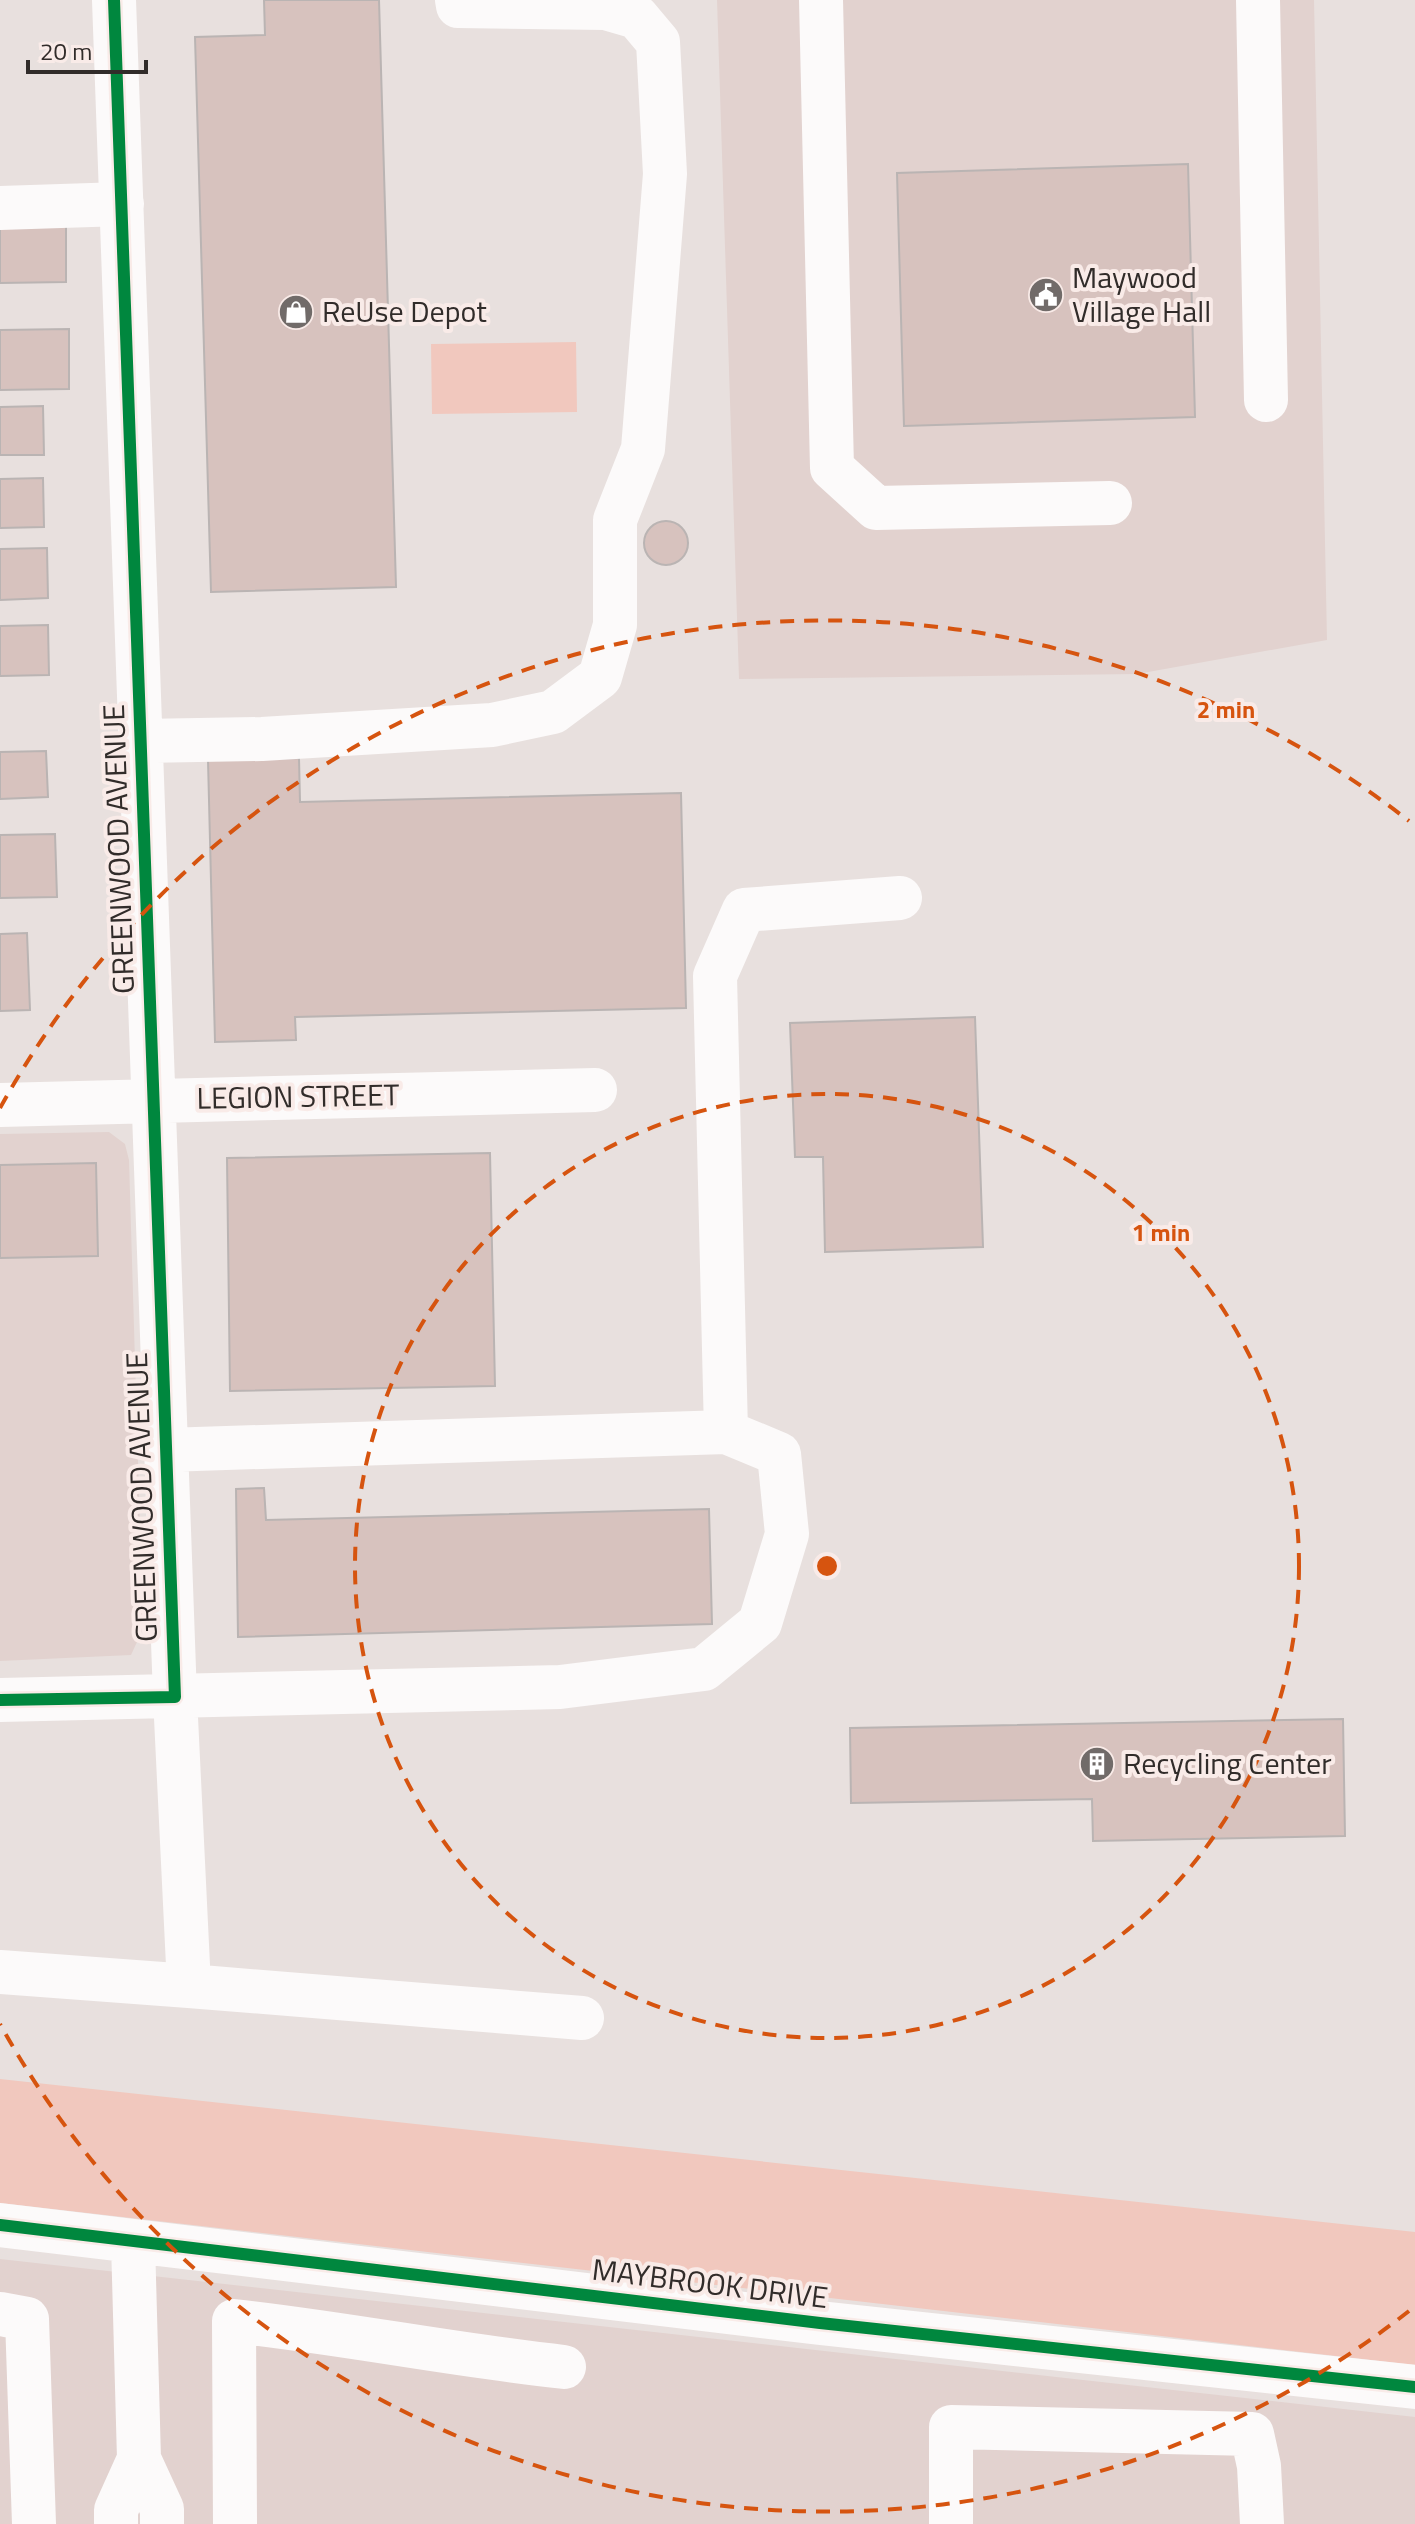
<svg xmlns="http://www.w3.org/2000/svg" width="1415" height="2524" font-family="'Titillium Web',sans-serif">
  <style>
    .built { fill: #e2d2cf }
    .green { fill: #f1c8be }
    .building { fill: #d7c2be; stroke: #bab4b3; stroke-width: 2 }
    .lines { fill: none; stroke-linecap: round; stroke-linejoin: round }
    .minor { stroke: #fcfafa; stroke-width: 44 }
    .cycleway-casing { stroke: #f9ebe8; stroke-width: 17 }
    .cycleway { stroke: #00873e; stroke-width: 12 }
    .ring { fill: none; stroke: #d6540f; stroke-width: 4; stroke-dasharray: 14 10 }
    .labels { text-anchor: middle; stroke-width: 8; stroke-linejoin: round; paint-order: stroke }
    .poi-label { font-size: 30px; fill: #312c2a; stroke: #f9ebe8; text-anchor: start }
    .street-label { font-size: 30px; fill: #312c2a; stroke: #f9ebe8 }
    .centre { fill: #d6540f; stroke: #f9ebe8; stroke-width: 4 }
    .ring-label { font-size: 24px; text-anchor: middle; font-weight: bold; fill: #d6540f; stroke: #f9ebe8; stroke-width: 8; stroke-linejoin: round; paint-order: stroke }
  </style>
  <rect width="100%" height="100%" fill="#e8e0de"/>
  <!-- built -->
  <path class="built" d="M717 0H1314L1327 640 1137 674 739 679Z
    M109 1132 125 1144 129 1160 143 1629 131 1655 0 1661V1134Z
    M0 2259 1415 2417V2524H0Z"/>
  <!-- green -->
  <path class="green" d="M576 342 577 412 432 414 431 344Z
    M0 2079 1415 2232V2365L0 2203Z"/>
  <!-- building -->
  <path class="building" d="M264 0H379L396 587 211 592 195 37 265 35Z
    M1188 164 1195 417 904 426 897 173Z
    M66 224V282L0 283V225Z
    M69 329V389L0 390V330Z
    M43 406 44 455H0V407Z
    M43 478 44 527 0 528V479Z
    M644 543a22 22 0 1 1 44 0a22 22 0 1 1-44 0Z
    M47 548 48 598 0 600V549Z
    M48 625 49 675 0 676V626Z
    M46 751 48 797 0 799V752Z
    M299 758 300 802 681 793 686 1008 295 1017 296 1040 215 1042 208 760Z
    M55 834 57 897 0 898V835Z
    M27 933 30 1010 0 1011V934Z
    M975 1017 983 1247 825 1252 823 1157H795L790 1023Z
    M490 1153 495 1386 230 1391 227 1158Z
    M96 1163 98 1256 0 1258V1165Z
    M264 1488 266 1520 709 1509 712 1624 238 1637 236 1489Z
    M1343 1719 1345 1836 1093 1841 1092 1799 851 1803 850 1728Z"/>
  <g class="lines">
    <!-- minor -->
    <path class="minor" d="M821 0 832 468 876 508 1110 503
      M1258 0 1266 400
      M0 208 122 204
      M141 741 262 739 492 725 553 712 600 677 615 625V520L643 449 665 174 658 42 637 17 606 8 458 6 457 0
      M0 1105 595 1090
      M726 1432 715 976 744 910 900 898
      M0 1700 560 1687 704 1669 760 1623 787 1534 779 1454 726 1432 166 1450
      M0 1972 189 1986 175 1697 114 0
      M189 1986 582 2018
      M0 2225 820 2323 1415 2387
      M133 2242 139 2459 162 2509V2524
      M0 2314 27 2319 34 2524
      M116 2524V2510L139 2459
      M235 2524 234 2321C345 2333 453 2355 564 2367
      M951 2524V2427L1252 2434 1259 2466 1262 2524"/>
    <!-- cycleway casing -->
    <g class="cycleway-casing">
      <path id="cycleway" d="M0 1700 175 1697 114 0
        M0 2225 820 2323 1415 2387"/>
    </g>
    <!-- cycleway -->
    <use href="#cycleway" class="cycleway"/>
  </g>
  <!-- distance rings -->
  <g class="ring">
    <circle cx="827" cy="1566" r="472"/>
    <path d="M1409 2311A945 945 0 0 1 0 2024M0 1108A945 945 0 0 1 1409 821"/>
  </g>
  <!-- icons -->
  <defs>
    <g id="civic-disc" transform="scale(1.8)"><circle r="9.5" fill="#716b69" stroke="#f9ebe8"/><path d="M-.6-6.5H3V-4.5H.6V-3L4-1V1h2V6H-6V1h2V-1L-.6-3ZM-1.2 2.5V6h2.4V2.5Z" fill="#fff"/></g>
    <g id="shop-disc" transform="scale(1.8)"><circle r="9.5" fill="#716b69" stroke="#f9ebe8"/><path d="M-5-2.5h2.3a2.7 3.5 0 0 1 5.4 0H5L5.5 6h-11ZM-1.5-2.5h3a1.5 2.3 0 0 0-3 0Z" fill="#fff"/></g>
    <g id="building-disc" transform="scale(1.8)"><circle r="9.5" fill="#716b69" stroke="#f9ebe8"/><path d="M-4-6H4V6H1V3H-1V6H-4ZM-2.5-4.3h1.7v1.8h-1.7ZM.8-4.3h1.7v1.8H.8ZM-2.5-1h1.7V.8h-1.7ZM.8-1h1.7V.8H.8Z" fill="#fff"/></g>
  </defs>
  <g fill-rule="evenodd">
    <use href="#civic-disc" x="1046" y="295"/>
    <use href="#shop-disc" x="296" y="312"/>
    <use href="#building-disc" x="1097" y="1764"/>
  </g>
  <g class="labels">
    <!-- poi labels -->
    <g class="poi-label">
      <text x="1072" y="288">Maywood<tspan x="1072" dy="34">Village Hall</tspan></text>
      <text x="322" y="322">ReUse Depot</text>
      <text x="1123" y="1774">Recycling Center</text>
    </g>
    <!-- street labels -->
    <g class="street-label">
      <text transform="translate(119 849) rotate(-92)" y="10">GREENWOOD AVENUE</text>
      <text transform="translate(298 1097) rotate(-1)" y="10">LEGION STREET</text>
      <text transform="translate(142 1497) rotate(-92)" y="10">GREENWOOD AVENUE</text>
      <text transform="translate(710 2284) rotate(7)" y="10">MAYBROOK DRIVE</text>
    </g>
  </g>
  <circle cx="827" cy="1566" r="12" class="centre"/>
  <g class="ring-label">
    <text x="1226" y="718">2 min</text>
    <text x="1161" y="1241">1 min</text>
  </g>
  <!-- scale -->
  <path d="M28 60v12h118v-12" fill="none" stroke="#312c2a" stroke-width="4"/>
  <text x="40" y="60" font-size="24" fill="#312c2a" stroke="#f9ebe8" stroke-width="6" paint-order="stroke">20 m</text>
</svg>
